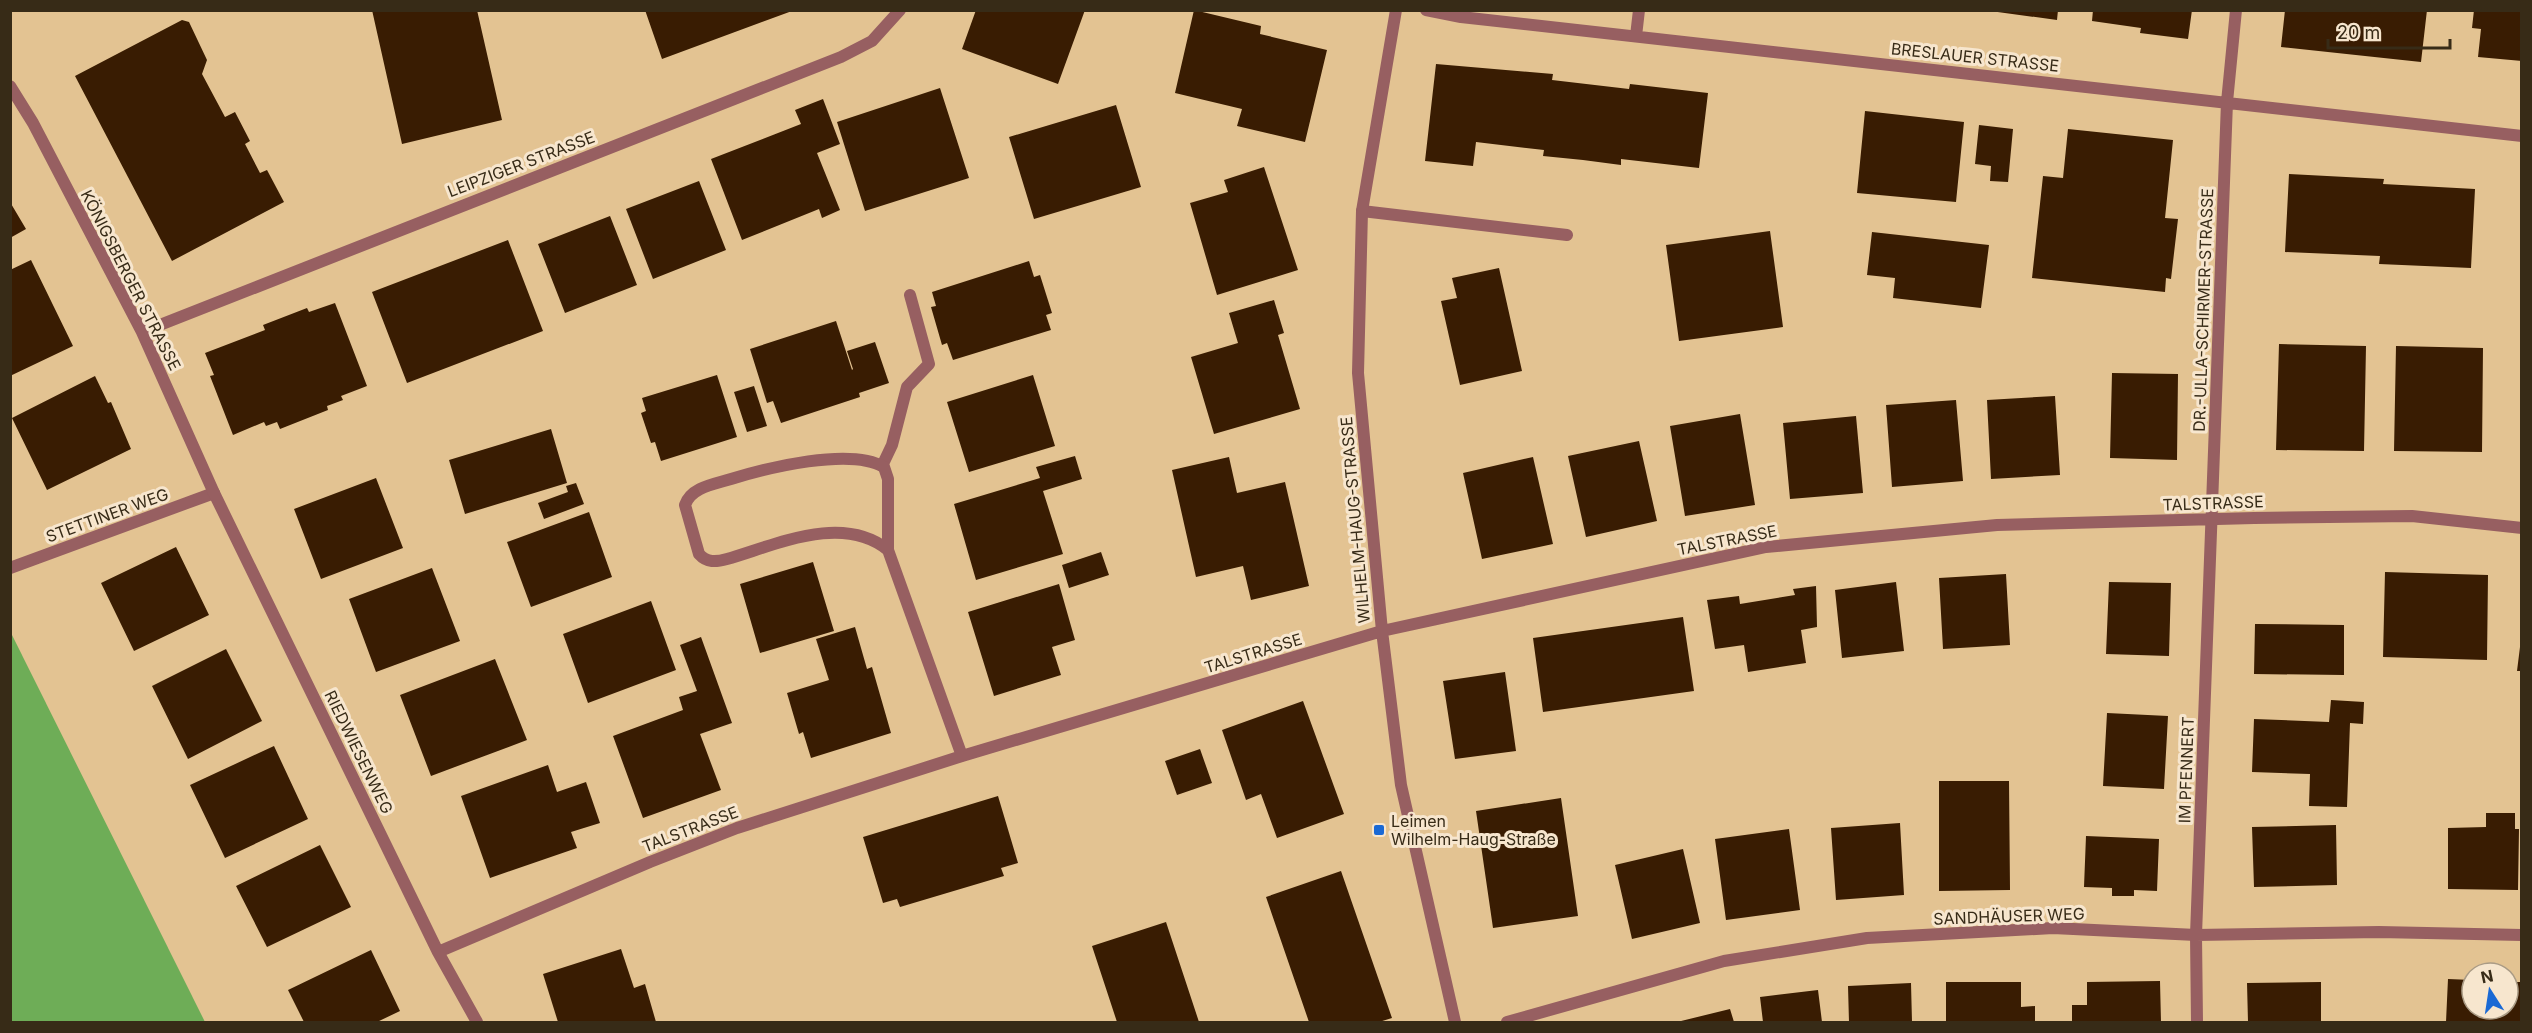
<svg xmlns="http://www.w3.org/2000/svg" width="2532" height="1033" font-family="Inter,sans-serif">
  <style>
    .green { fill: #6ead57 }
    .building { fill: #391c02 }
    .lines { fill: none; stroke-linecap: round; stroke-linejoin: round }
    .service { stroke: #975f61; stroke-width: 12 }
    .minor { stroke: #975f61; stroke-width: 12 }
    .poi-dot { fill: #1a69d4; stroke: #f7e6ce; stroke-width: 2 }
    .labels { text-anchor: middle; stroke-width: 6; stroke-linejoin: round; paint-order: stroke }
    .street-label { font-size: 16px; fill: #372b17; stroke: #f7e6ce }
    .poi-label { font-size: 16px; fill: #372b17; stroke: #f7e6ce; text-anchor: start }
  </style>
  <rect width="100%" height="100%" fill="#e3c392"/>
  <!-- green -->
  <path class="green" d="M10 631 205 1022H11Z"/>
  <!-- building -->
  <path class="building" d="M372 10H477L502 120 402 144Z
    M645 10H792V11L662 59Z
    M976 10H1085L1058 84 962 49Z
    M1194 10 1261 26 1260 34 1327 50 1305 142 1237 126 1242 109 1175 93Z
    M1983 10H2058L2057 20Z
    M2093 10H2192L2188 39 2140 33 2141 28 2092 21Z
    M2285 10H2427L2421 62 2281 47Z
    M2474 10H2522V61L2478 57 2481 29 2472 28Z
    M182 20 189 22 207 60 202 74 225 117 235 112 250 141 245 144 260 173 267 170 284 202 172 261 75 76Z
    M1436 64 1553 74 1552 80 1629 89 1630 84 1708 93 1699 168 1621 159V165L1583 160 1543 156 1544 150 1476 142 1473 166 1425 161Z
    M940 88 969 178 865 211 837 122Z
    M823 99 840 144 817 153 840 210 822 218 819 209 742 240 711 159 801 124 795 110Z
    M1116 105 1141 187 1034 219 1009 137Z
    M1865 111 1964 122 1956 202 1857 193Z
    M1979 125 2013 129 2008 182 1990 181 1991 166 1975 164Z
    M2068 129 2173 140 2165 218 2178 219 2171 279 2166 278 2165 292 2032 278 2043 176 2063 178Z
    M1264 167 1298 270 1217 295 1190 203 1228 192 1224 180Z
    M2289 174 2384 179 2383 184 2475 189 2471 268 2379 264 2380 256 2285 252Z
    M699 181 726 250 653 279 626 209Z
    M10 202 26 229 10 238Z
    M610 216 637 285 565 313 538 244Z
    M1770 231 1783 327 1679 341 1666 245Z
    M1872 232 1989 245 1981 308 1893 298 1895 278 1867 275Z
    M508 240 543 331 407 383 372 292Z
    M31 260 73 346 10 376V270Z
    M1029 261 1034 277 1040 275 1052 313 1046 315 1051 330 953 360 947 343 942 345 931 307 936 306 932 292Z
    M1499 268 1522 371 1460 385 1441 301 1457 298 1452 278Z
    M1274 300 1284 333 1278 335 1300 409 1214 434 1191 357 1238 343 1229 313Z
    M335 303 367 386 341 396 343 400 327 406 328 410 280 429 277 422 266 426 264 422 233 435 210 376 214 375 205 353 265 330 263 325 307 308 309 312Z
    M836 321 852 370 853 369 847 351 875 342 889 383 859 393 860 397 781 423 773 401 767 403 750 349Z
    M2279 344 2366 346 2364 451 2276 450Z
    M2396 346 2483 348 2482 452 2394 451Z
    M2112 373 2178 374 2177 460 2110 458Z
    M717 375 737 437 661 461 655 442 651 443 641 413 646 411 642 398Z
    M1033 375 1055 446 969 472 947 402Z
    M95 376 108 403 111 402 131 449 47 490 12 418Z
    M754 386 767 426 747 432 734 392Z
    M2055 396 2060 475 1991 479 1987 400Z
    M1956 400 1963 481 1892 487 1886 405Z
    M1740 414 1755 505 1685 516 1670 426Z
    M1856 416 1863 493 1790 499 1783 423Z
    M551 429 567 483 465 514 449 460Z
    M1639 441 1657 521 1586 537 1568 456Z
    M1075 456 1082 479 1043 491 1063 554 976 580 954 504 1040 478 1036 467Z
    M1229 457 1237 493 1285 482 1309 586 1251 600 1243 566 1196 577 1172 470Z
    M1533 457 1553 544 1482 559 1463 473Z
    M376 478 403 548 321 579 294 509Z
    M576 483 584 504 544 519 538 503 568 492 566 486Z
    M589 512 612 577 531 607 507 542Z
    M176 547 209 615 134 651 101 583Z
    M1101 552 1109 575 1069 588 1062 565Z
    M813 562 834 631 760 653 740 584Z
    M432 568 460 641 376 672 349 599Z
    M2385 572 2488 575 2487 660 2383 657Z
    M2006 574 2010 645 1943 649 1939 578Z
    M1896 582 1904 651 1842 658 1835 590Z
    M2109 582 2171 583 2169 656 2106 654Z
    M1059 584 1075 640 1052 647 1061 675 994 696 968 612Z
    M1816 586 1817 627 1801 630 1806 663 1748 672 1744 645 1715 649 1707 600 1739 596 1740 604 1795 595 1793 589Z
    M651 601 676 670 588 703 563 634Z
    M1683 617 1694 691 1543 712 1533 638Z
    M2255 624 2344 625V675L2254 674Z
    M855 627 867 669 872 667 891 733 811 758 803 732 799 734 787 693 829 680 816 639Z
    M701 637 732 723 700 734 721 790 643 818 613 736 683 710 679 697 697 691 680 645Z
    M2520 647 2522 648V671H2517Z
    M226 649 262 721 188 759 152 686Z
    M495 659 527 740 431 776 400 695Z
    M1505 672 1516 751 1455 759 1443 681Z
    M2331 700 2364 702 2363 724 2350 723 2347 807 2309 806 2310 774 2252 772 2254 719 2329 722Z
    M1303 701 1344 814 1277 838 1261 794 1246 800 1222 730Z
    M2107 713 2168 716 2164 789 2103 786Z
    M274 746 308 819 225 858 190 785Z
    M1200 749 1212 783 1177 795 1165 761Z
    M548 765 557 792 586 782 600 823 571 832 577 848 490 878 461 796Z
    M1939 781H2009L2010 890 1939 891Z
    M998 796 1018 863 1001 868 1004 876 900 907 897 899 883 903 863 837Z
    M1561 798 1578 916 1493 928 1476 811Z
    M2486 813H2515V829H2519L2518 890 2448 889V828L2486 827Z
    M1900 823 1904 895 1836 900 1831 828Z
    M2336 825 2337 885 2254 887 2252 827Z
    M1789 829 1800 910 1726 920 1715 839Z
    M2086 836 2159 839 2157 891 2134 890V896H2112V888L2084 887Z
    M320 845 351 907 267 947 236 886Z
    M1683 849 1700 923 1632 939 1615 865Z
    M1341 871 1392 1018 1379 1022H1309L1266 897Z
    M1166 922 1199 1022H1117L1092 946Z
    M621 949 634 988 645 984 656 1022H558L543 974Z
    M371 950 400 1011 377 1022H304L288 990Z
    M2448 979 2472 980V1009H2508V982H2522V1022H2446Z
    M2160 981 2161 1022H2072V1005H2087V982Z
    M1946 982H2021V1007L2035 1006V1022H1946Z
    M2321 982V1022H2248L2247 983Z
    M1911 983 1912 1022H1849L1848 986Z
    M1818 990 1822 1022H1763L1760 997Z
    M1730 1009 1734 1022H1677Z"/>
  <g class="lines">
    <!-- service -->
    <path class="service" d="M1362 211 1567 235
      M882 466 892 445 907 387 929 364 910 295
      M10 568 214 493"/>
    <!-- minor -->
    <path class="minor" d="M1396 10 1362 211 1358 373 1382 631 1401 785 1455 1022
      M1426 10 1461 17 2522 136
      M1636 36 1639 10
      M10 86 33 123 142 332 214 493 438 952 477 1022
      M142 332 841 57 872 41 900 10
      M888 550C842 513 776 545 727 559 716 562 707 563 699 554L685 505C691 487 715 484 731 479 767 468 850 447 884 467L888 479V550L962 756
      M438 952 650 862 737 828 962 756 1382 631 1766 547 1997 525 2254 518 2412 516 2522 528
      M1507 1022 1724 961 1867 938 2053 928 2196 935 2379 932 2522 935
      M2197 1022 2196 935 2227 102 2236 10"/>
  </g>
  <!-- markers -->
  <rect class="poi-dot" x="1373" y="824" width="12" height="12" rx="3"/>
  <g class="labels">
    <!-- street labels -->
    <g class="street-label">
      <text transform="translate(1975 57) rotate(6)" y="6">BRESLAUER STRASSE</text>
      <text transform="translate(521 164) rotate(-21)" y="6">LEIPZIGER STRASSE</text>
      <text transform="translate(131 280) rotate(63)" y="6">KÖNIGSBERGER STRASSE</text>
      <text transform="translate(2203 310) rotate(-88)" y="6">DR.-ULLA-SCHIRMER-STRASSE</text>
      <text transform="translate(2213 503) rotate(-2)" y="6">TALSTRASSE</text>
      <text transform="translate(107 515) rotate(-20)" y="6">STETTINER WEG</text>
      <text transform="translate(1355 520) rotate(-95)" y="6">WILHELM-HAUG-STRASSE</text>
      <text transform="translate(1727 540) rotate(-11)" y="6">TALSTRASSE</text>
      <text transform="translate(1253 653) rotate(-17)" y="6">TALSTRASSE</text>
      <text transform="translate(359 752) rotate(64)" y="6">RIEDWIESENWEG</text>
      <text transform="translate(2186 770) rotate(-88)" y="6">IM PFENNERT</text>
      <text transform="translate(690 829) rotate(-21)" y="6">TALSTRASSE</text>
      <text transform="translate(2009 916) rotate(-2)" y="6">SANDHÄUSER WEG</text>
    </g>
    <!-- poi labels -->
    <g class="poi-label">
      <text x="1391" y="827">Leimen<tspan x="1391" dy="18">Wilhelm-Haug-Straße</tspan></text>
    </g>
  </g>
  <!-- border -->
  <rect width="2532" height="1033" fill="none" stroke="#372b17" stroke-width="24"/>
  <!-- north arrow -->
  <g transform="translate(2490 991) rotate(348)"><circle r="28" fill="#f7e6ce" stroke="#aa9b85" stroke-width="1.5"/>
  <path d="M0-4.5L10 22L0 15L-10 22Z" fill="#1a69d4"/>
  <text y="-9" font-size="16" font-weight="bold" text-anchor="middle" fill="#372b17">N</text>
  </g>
  <!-- scale -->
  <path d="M2328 39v9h122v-9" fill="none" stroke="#372b17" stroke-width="3"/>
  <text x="2337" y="39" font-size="18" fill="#372b17" stroke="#f7e6ce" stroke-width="4.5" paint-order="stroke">20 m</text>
</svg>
